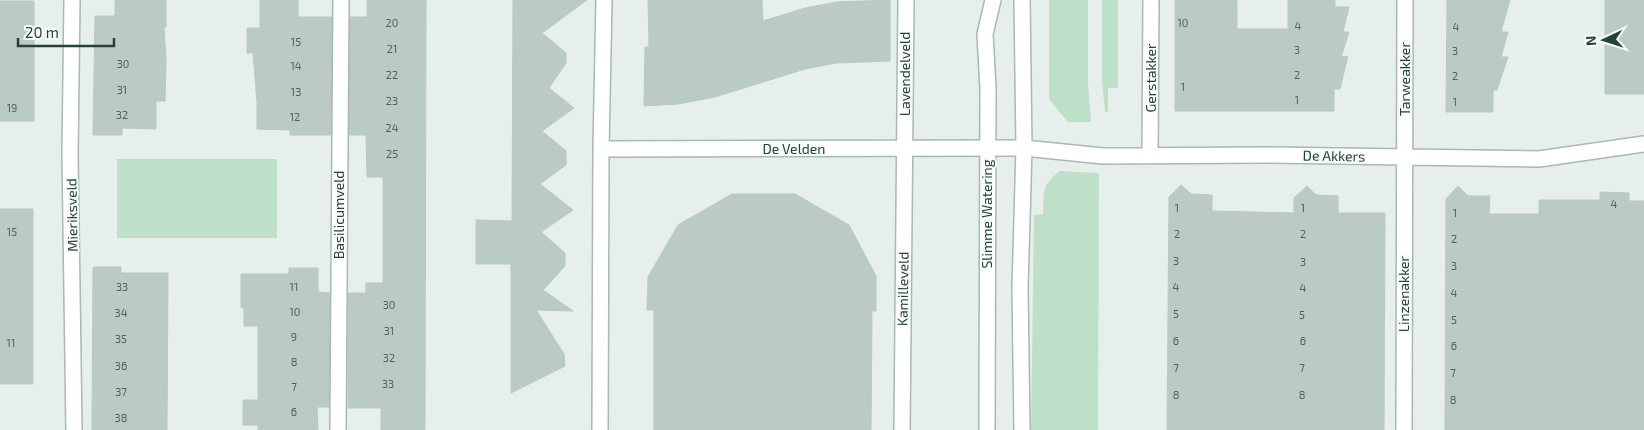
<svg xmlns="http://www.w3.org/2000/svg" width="1644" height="430" font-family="'Exo 2',sans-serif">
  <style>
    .green { fill: #bfe0c8 }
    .building { fill: #bbcac4; stroke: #b8c9c2 }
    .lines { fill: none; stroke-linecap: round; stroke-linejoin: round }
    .minor-casing { stroke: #a8b8b2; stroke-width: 18 }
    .tertiary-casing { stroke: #a8b8b2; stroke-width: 18 }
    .minor { stroke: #fff; stroke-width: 15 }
    .tertiary { stroke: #fff; stroke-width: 15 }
    .labels { text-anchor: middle; stroke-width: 4; stroke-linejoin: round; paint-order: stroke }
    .number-label { font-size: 11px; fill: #4a645c }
    .street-label { font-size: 14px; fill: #24423a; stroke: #f7fbf9 }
  </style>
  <rect width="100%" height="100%" fill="#e6efeb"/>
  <!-- green -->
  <path class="green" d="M1049 0H1088V83L1091 122H1068L1049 99Z
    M1102 0H1118V88H1108V112H1105L1102 81Z
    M117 159H277V238H117Z
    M1060 171 1099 173 1098 430H1031L1034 215 1043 214C1044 193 1041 185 1060 171Z"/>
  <!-- building -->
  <path class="building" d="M115 0H166V27H164L166 59 165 101H156V129L122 128V135H93L95 16H115Z
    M260 0H298V17H332L331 135H290V130L257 129V102L253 53H247V28H260Z
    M367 0H426L425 430H381V408H348V293H366V283H383V177H367L366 135H349L350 17H367Z
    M513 0H587L542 33 566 53V63L549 88 574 108 542 131 566 151V165L540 184 573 210 541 232 565 253V266L543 290 573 311 536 310 564 354 565 366 511 393V264H476V220L512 221Z
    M648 0H762L763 21 805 8 837 2 890 0V61L836 63 805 69 715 97 678 104 644 106 645 47H649Z
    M1175 0H1237V29H1288V0H1335V7H1349L1343 32H1349L1341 57 1348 56 1340 89H1334V111H1175Z
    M1447 0H1510L1501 32H1508L1501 57H1508L1497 90H1493V112H1446Z
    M1605 0H1644V94H1605Z
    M0 1H34V121H0Z
    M1181 185 1191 194 1212 195V211L1294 213V198L1307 186 1316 195 1338 196V213H1385L1384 430H1167L1169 197Z
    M1458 186 1468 196H1490L1489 214H1539V200H1600V192L1629 193V201H1644V430H1445L1446 199Z
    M732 194H795L849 225 876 276V311H872L871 430H654V310H647L648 277 678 225Z
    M0 209H33V384H0Z
    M93 267H121V273H168L167 430H92Z
    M289 268H318V292L330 293 329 407H317L318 430H258V425H243V400H258V326H244V308L241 307V274H289Z"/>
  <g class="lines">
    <!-- minor casing -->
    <g class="minor-casing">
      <path id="minor" d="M72 0 70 154 74 430
        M601 149 1024 148 1103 156 1269 155 1539 159 1644 144
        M1150 155 1151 0
        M338 430 341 0
        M600 430 601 149 604 0
        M902 430 906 0
        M1404 430 1405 0"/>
    </g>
    <!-- tertiary casing -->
    <g class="tertiary-casing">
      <path id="tertiary" d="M987 430 988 88 985 34 993 0
        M1022 430 1020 288 1024 148 1022 0"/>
    </g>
    <!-- minor -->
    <use href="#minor" class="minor"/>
    <!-- tertiary -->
    <use href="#tertiary" class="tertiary"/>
  </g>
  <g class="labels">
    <!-- number labels -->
    <g class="number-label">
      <text x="392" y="27">20</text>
      <text x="1183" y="27">10</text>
      <text x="1298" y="30">4</text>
      <text x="1456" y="31">4</text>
      <text x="296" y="46">15</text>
      <text x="392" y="53">21</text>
      <text x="1297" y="54">3</text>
      <text x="1455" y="55">3</text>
      <text x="123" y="68">30</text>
      <text x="296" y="70">14</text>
      <text x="392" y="79">22</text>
      <text x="1297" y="79">2</text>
      <text x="1455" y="80">2</text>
      <text x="1183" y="91">1</text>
      <text x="122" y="94">31</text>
      <text x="296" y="96">13</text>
      <text x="1297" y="104">1</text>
      <text x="392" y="105">23</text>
      <text x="1455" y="106">1</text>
      <text x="12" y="112">19</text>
      <text x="122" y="119">32</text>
      <text x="295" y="121">12</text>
      <text x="392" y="132">24</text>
      <text x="392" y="158">25</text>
      <text x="1614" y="208">4</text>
      <text x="1177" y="212">1</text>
      <text x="1303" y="212">1</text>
      <text x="1455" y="217">1</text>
      <text x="12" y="236">15</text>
      <text x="1177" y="238">2</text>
      <text x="1303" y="238">2</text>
      <text x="1454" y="243">2</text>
      <text x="1176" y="265">3</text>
      <text x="1303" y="266">3</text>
      <text x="1454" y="270">3</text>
      <text x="122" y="291">33</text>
      <text x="294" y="291">11</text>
      <text x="1176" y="291">4</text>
      <text x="1303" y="292">4</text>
      <text x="1454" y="297">4</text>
      <text x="389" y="309">30</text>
      <text x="295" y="316">10</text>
      <text x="121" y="317">34</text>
      <text x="1176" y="318">5</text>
      <text x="1302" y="319">5</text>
      <text x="1454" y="324">5</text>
      <text x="389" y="335">31</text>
      <text x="294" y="341">9</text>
      <text x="121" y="343">35</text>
      <text x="1176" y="345">6</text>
      <text x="1303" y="345">6</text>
      <text x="11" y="347">11</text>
      <text x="1454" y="350">6</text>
      <text x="389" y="362">32</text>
      <text x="294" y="366">8</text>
      <text x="121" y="370">36</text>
      <text x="1176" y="372">7</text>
      <text x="1302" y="372">7</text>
      <text x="1453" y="377">7</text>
      <text x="388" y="388">33</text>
      <text x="294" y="391">7</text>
      <text x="121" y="396">37</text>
      <text x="1176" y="399">8</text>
      <text x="1302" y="399">8</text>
      <text x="1453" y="404">8</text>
      <text x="294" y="416">6</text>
      <text x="121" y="422">38</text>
    </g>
    <!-- street labels -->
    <g class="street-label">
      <text transform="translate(905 74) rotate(-90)" y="5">Lavendelveld</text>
      <text transform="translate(1151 78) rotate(-90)" y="5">Gerstakker</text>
      <text transform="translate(1405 79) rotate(-90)" y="5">Tarweakker</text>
      <text x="794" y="154">De Velden</text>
      <text transform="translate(1334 156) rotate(1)" y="5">De Akkers</text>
      <text transform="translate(987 214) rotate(-90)" y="5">Slimme Watering</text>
      <text transform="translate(72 215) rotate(-91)" y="5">Mieriksveld</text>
      <text transform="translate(339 215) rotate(-90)" y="5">Basilicumveld</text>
      <text transform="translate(903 289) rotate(-89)" y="5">Kamilleveld</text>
      <text transform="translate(1404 294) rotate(-90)" y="5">Linzenakker</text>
    </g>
  </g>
  <!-- north arrow -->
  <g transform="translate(1604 40) rotate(266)" stroke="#f7fbf9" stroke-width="4" paint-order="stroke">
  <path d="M0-4L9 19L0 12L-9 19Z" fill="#24423a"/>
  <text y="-8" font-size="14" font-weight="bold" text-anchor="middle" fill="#24423a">N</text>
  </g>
  <!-- scale -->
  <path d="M18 38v8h96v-8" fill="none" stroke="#24423a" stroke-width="2.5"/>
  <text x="25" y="38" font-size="15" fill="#24423a" stroke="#f7fbf9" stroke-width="4" paint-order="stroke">20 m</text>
</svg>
